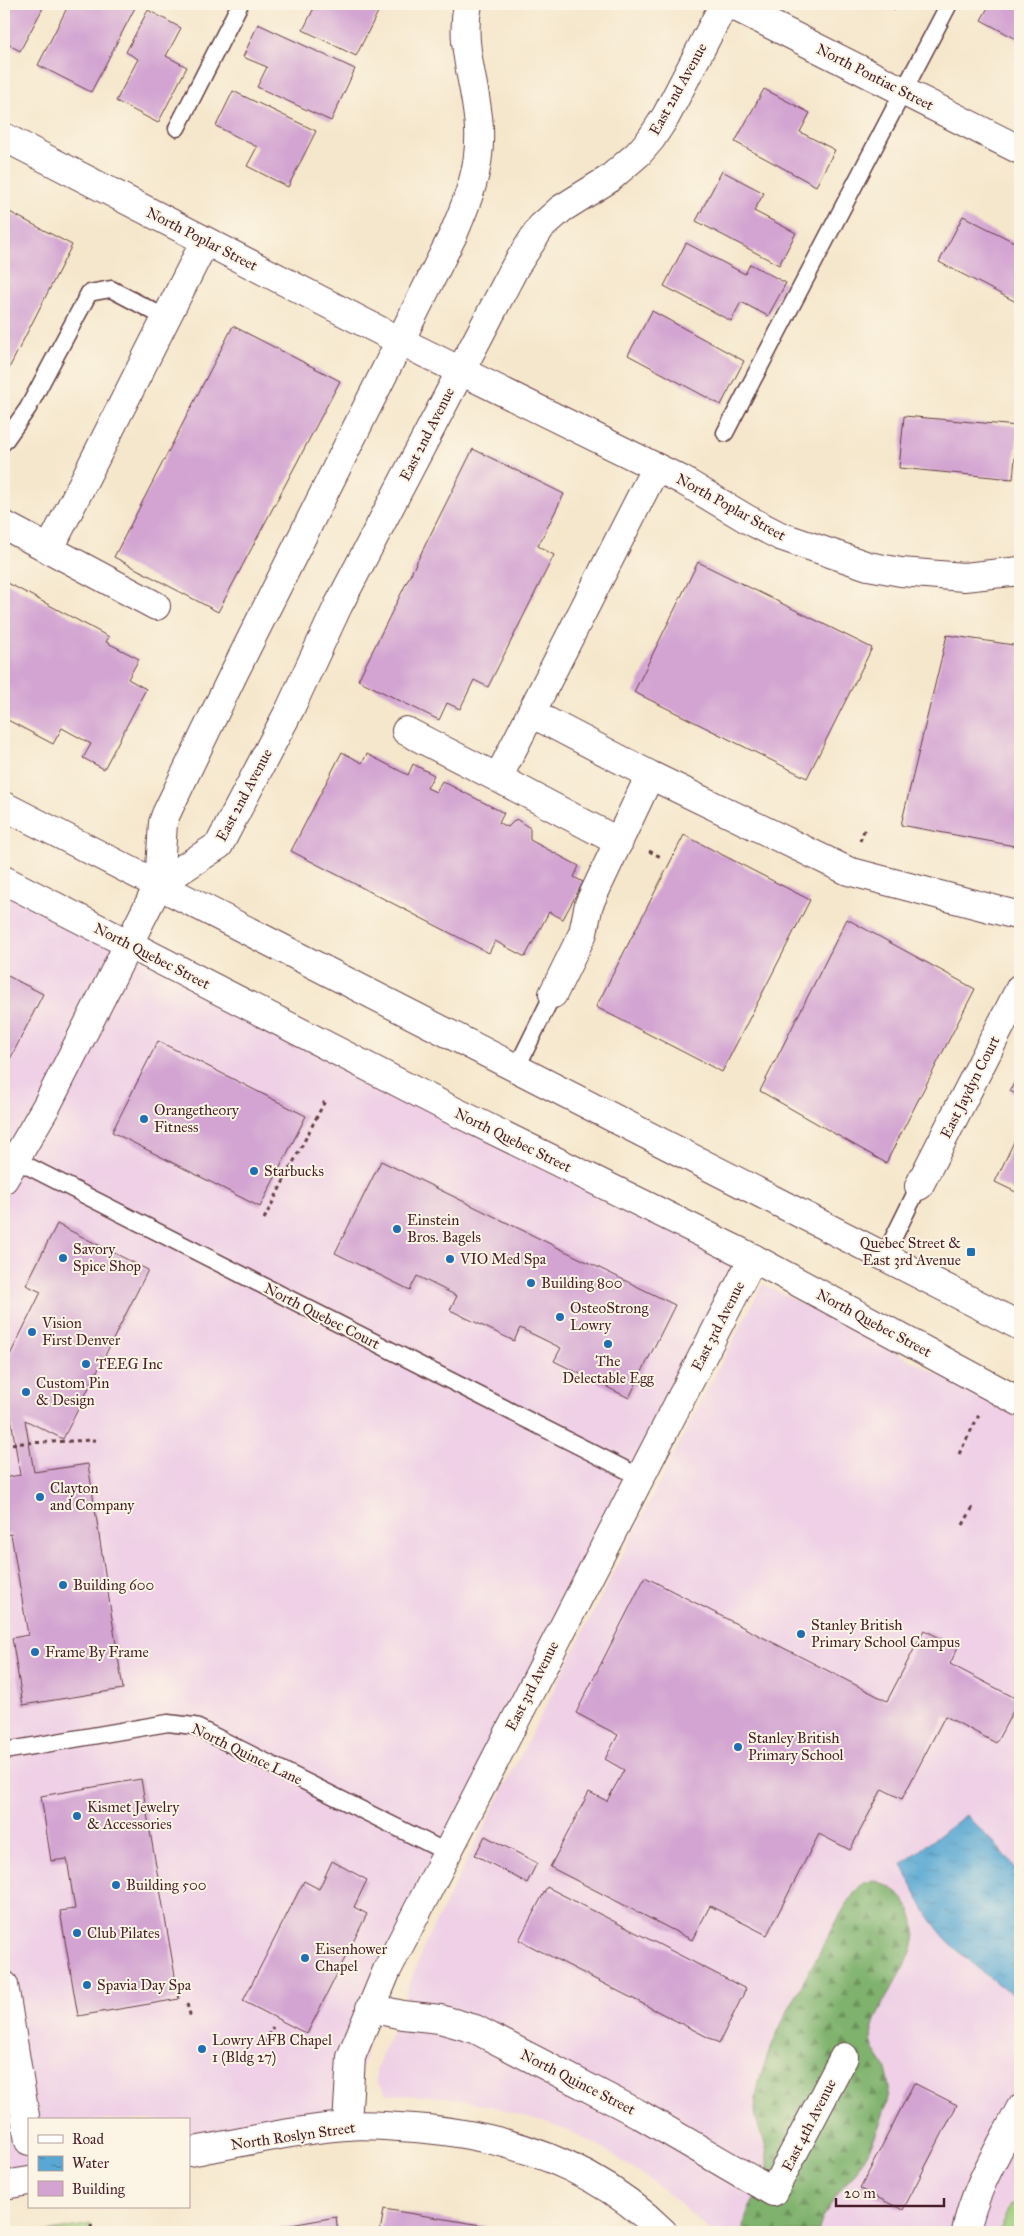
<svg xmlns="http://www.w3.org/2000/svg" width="1024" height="2236" font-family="'IM FELL Great Primer',serif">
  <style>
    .built { fill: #efd0e6 }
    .forest { fill: url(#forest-firs); stroke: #64684c }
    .park { fill: url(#park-crowns); stroke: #747754 }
    .water { fill: url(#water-ripples); stroke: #52647f }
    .building { fill: #d3a4d2 }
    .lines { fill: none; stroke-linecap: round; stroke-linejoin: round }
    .lane-casing { stroke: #643d43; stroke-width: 19 }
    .street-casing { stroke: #643d43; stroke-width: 30 }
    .secondary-casing { stroke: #643d43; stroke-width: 30 }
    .path { stroke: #643d43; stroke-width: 3; stroke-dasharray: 4 4; stroke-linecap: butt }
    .lane { stroke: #fff; stroke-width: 16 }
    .street { stroke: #fff; stroke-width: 28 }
    .secondary { stroke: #fff; stroke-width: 28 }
    .poi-dot { fill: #1f6fb2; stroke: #fcf5e5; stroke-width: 2 }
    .labels { text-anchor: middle; stroke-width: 4; stroke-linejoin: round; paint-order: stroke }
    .street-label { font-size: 15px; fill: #4a1f2b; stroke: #fcf5e5 }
    .poi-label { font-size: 15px; fill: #4a1f2b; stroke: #fcf5e5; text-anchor: start }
  </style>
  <defs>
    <pattern id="forest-firs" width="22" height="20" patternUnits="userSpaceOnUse" patternTransform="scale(1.25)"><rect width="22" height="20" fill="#7fb26d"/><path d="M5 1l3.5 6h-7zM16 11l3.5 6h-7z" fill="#6a905a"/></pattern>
    <pattern id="park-crowns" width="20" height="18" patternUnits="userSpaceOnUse" patternTransform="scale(1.25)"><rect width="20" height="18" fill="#9fcf7e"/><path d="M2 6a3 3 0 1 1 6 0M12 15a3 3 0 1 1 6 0" fill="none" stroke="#8ab16d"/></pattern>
    <pattern id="water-ripples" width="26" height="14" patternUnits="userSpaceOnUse" patternTransform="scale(1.25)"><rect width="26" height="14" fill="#59a8d3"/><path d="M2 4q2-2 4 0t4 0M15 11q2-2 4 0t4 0" fill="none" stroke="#4c88ab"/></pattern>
  </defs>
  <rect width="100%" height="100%" fill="#fcf5e5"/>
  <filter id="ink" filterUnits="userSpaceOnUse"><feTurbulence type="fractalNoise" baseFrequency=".02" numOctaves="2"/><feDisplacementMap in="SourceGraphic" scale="10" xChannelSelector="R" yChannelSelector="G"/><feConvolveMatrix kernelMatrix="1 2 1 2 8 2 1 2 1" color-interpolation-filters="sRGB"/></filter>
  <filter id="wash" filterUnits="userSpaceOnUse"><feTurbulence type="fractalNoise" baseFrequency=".0096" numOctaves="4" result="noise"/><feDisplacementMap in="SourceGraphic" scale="20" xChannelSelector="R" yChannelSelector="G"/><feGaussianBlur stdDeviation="1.12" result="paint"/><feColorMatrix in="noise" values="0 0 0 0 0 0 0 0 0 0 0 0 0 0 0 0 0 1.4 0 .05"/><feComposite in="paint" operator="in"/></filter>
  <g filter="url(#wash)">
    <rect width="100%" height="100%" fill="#f5e7cc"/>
    <!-- built -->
    <path class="built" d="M4 880 753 1258 387 1970 347 2125 189 2152V2120H29V2181L4 2185Z
      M763 1284 1020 1417V2232H711L665 2190 613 2155 580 2136 548 2123 491 2106 446 2097 386 2094 376 2081V2070L426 1941 703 1397Z"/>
    <!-- forest -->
    <path class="forest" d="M875 1881C888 1884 897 1891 905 1902 937 1945 883 1988 873 2027 866 2051 883 2056 888 2076 891 2086 888 2100 885 2109 879 2127 872 2146 862 2162 846 2186 826 2203 818 2232H744C744 2204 766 2190 768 2165 770 2144 754 2127 755 2107 759 2055 799 1991 823 1946 836 1924 846 1900 864 1882Z"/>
    <!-- park -->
    <path class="park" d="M1020 2201V2232H999L1011 2206Z
      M91 2224 92 2232H45Z"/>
    <!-- water -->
    <path class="water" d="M966 1815 1009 1859 1020 1876V1989L1012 1994C986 1975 957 1954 937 1928 922 1909 912 1886 902 1864Z"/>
    <g id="blocks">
      <!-- building -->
      <path class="building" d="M4 4H45L20 51 4 42Z
        M69 4H137L91 92 38 65Z
        M306 4H365L379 10 356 56 303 30 314 8Z
        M884 4H898L895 10Z
        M990 4H1020V41L981 20Z
        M148 10 181 28 166 56 187 67 158 123 116 101 138 59 126 52Z
        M258 24 355 69 331 121 257 87 267 67 243 57Z
        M764 89 810 113 800 132 835 150 816 186 735 142Z
        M233 91 316 131 288 187 247 166 257 147 216 126Z
        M722 171 764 193 754 211 796 233 779 265 696 221Z
        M4 209 72 245 4 378Z
        M963 216 1020 245V304L939 262Z
        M686 243 745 274 750 264 786 283 768 316 741 302 731 321 664 286Z
        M652 311 744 361 721 405 628 355Z
        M233 326 340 381 218 612 114 557Z
        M904 416 1018 426 1013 479 899 468Z
        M473 449 564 494 538 546 554 555 488 687 474 680 460 709 447 703 439 720 358 680Z
        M698 562 872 648 807 778 634 692Z
        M4 581 109 637 106 642 139 659 128 679 146 689 104 769 83 758 91 744 62 728 53 744 4 718Z
        M947 635 1020 646V847L901 825Z
        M342 752 362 763 367 754 408 775 413 764 434 775 427 788 436 792 442 781 504 813 499 823 508 827 516 819 530 828V840L579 866 574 877 583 882 563 919 549 912 525 957 495 941 489 953 291 851Z
        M684 835 810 900 722 1072 596 1007Z
        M847 919 975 989 886 1163 760 1091Z
        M4 974 43 994 4 1071Z
        M158 1041 306 1116 260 1207 112 1132Z
        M1020 1071V1096L1010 1091Z
        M1020 1129V1194L995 1182Z
        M381 1161 675 1305 629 1398 554 1361 561 1348 520 1328 514 1341 450 1310 457 1296 417 1276 410 1290 335 1253Z
        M57 1224 148 1270 63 1439 25 1420 34 1472 88 1464 123 1689 23 1705 12 1638 28 1635 11 1534 4 1535V1478L20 1475 10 1412 4 1409V1352L10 1355 41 1292 26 1285Z
        M645 1577 887 1701 924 1630 958 1647 950 1664 1019 1700 996 1743 945 1716 902 1799 882 1789 850 1850 819 1834 767 1935 710 1906 692 1940 550 1867 589 1792 607 1801 624 1770 605 1759 618 1735 576 1713Z
        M141 1779 179 1999 78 2016 60 1911 75 1909 67 1859 51 1861 41 1796Z
        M485 1836 537 1863 527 1883 475 1855Z
        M332 1861 367 1880 354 1907 367 1914 307 2034 243 2001 304 1881 319 1889Z
        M547 1887 746 1989 719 2043 519 1940Z
        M914 2083 957 2105 903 2210 860 2189Z
        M384 2209 487 2226 486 2232H380Z
        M336 2217 338 2232H257V2231Z"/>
    </g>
  </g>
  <g filter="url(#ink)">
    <use href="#blocks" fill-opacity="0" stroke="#643d43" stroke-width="1"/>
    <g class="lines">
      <!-- lane casing -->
      <g class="lane-casing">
        <path id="lane" d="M177 128 240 4
          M725 433 949 4
          M4 442 28 408 89 293 111 289 166 318
          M517 1067 553 994
          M8 1156 640 1477
          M885 1255 919 1186
          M4 1751 168 1723 194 1726 446 1852"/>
      </g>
      <!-- street casing -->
      <g class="street-casing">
        <path id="street" d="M730 4 1020 150
          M4 137 400 341 682 480 747 519 780 536 868 566 901 572 964 577 1020 571
          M4 525 156 606
          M49 550 205 241
          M531 713 650 775 848 871 1020 916
          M406 731 498 778 656 467
          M498 778 619 842
          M159 884 219 845 290 709 338 606 515 267 541 227 561 209 609 179 638 154 651 139 666 116 724 4
          M553 994 583 933 589 904 650 775
          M4 1179 47 1105 159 884 163 823 166 814 233 675 453 235C468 200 481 168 479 129 477 86 459 47 468 4
          M919 1186 1020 988
          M4 1985 29 2141
          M370 2008 403 2015 440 2019 475 2029 639 2114 773 2192 844 2057
          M347 2125 351 2057 387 1970 753 1258
          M966 2232C974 2188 1000 2148 1020 2109"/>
      </g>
      <!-- secondary casing -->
      <g class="secondary-casing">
        <path id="secondary" d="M4 806 1020 1326
          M4 880 448 1108 753 1258 1020 1402
          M189 2152C241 2143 293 2130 346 2126 363 2124 381 2126 399 2127 497 2132 591 2161 663 2232
          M4 2185 29 2181"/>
      </g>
      <!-- path -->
      <path class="path" d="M860 841 865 828
        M649 851 661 857
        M264 1219 326 1099
        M4 1444 95 1440
        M959 1454 979 1415
        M963 1525 973 1507
        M187 2004 191 2018
        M264 2043 273 2027
        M91 2224 92 2232"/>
      <!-- lane -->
      <use href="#lane" class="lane"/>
      <!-- street -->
      <use href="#street" class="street"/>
      <!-- secondary -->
      <use href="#secondary" class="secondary"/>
    </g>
  </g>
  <!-- markers -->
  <g class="poi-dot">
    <circle cx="144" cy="1119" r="5"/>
    <circle cx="254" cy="1171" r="5"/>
    <circle cx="397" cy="1229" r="5"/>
    <rect x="966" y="1247" width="10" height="10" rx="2.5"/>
    <circle cx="63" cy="1258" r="5"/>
    <circle cx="450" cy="1259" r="5"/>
    <circle cx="531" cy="1283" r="5"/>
    <circle cx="560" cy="1317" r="5"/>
    <circle cx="32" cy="1332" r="5"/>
    <circle cx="608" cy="1344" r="5"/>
    <circle cx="86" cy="1364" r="5"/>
    <circle cx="26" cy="1392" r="5"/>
    <circle cx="40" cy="1497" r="5"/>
    <circle cx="63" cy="1585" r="5"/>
    <circle cx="801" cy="1634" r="5"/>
    <circle cx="35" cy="1652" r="5"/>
    <circle cx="738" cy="1747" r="5"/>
    <circle cx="77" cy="1816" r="5"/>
    <circle cx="116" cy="1885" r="5"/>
    <circle cx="77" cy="1933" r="5"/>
    <circle cx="305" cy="1958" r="5"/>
    <circle cx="87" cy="1985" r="5"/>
    <circle cx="202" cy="2049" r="5"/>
  </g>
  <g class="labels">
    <!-- street labels -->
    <g class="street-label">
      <text transform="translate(875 77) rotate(27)" y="5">North Pontiac Street</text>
      <text transform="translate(678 89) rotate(-61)" y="5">East 2nd Avenue</text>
      <text transform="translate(202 239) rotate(27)" y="5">North Poplar Street</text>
      <text transform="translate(427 434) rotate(-63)" y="5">East 2nd Avenue</text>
      <text transform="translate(731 507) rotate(29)" y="5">North Poplar Street</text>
      <text transform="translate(244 795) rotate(-62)" y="5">East 2nd Avenue</text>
      <text transform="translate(152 956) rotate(27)" y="5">North Quebec Street</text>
      <text transform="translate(970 1087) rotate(-63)" y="5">East Jaydyn Court</text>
      <text transform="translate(513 1140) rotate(26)" y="5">North Quebec Street</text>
      <text transform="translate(322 1316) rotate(27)" y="5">North Quebec Court</text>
      <text transform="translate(874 1323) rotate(28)" y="5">North Quebec Street</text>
      <text transform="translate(718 1326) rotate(-63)" y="5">East 3rd Avenue</text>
      <text transform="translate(532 1686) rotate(-63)" y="5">East 3rd Avenue</text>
      <text transform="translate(247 1754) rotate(26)" y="5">North Quince Lane</text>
      <text transform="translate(578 2082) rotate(27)" y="5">North Quince Street</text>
      <text transform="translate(809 2125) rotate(-63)" y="5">East 4th Avenue</text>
      <text transform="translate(293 2136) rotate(-8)" y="5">North Roslyn Street</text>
    </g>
    <!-- poi labels -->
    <g class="poi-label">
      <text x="154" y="1115">Orangetheory<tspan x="154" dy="17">Fitness</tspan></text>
      <text x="264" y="1176">Starbucks</text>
      <text x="407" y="1225">Einstein<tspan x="407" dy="17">Bros. Bagels</tspan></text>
      <text x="961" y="1248" text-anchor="end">Quebec Street &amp;<tspan x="961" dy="17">East 3rd Avenue</tspan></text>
      <text x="73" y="1254">Savory<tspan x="73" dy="17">Spice Shop</tspan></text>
      <text x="460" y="1264">VIO Med Spa</text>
      <text x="541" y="1288">Building 800</text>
      <text x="570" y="1313">OsteoStrong<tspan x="570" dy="17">Lowry</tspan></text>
      <text x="42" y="1328">Vision<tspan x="42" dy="17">First Denver</tspan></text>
      <text x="608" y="1366" text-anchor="middle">The<tspan x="608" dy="17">Delectable Egg</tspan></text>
      <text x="96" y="1369">TEEG Inc</text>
      <text x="36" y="1388">Custom Pin<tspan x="36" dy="17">&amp; Design</tspan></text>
      <text x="50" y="1493">Clayton<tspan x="50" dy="17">and Company</tspan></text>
      <text x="73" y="1590">Building 600</text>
      <text x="811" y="1630">Stanley British<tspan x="811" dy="17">Primary School Campus</tspan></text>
      <text x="45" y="1657">Frame By Frame</text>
      <text x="748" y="1743">Stanley British<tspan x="748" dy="17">Primary School</tspan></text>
      <text x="87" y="1812">Kismet Jewelry<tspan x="87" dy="17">&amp; Accessories</tspan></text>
      <text x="126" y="1890">Building 500</text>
      <text x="87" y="1938">Club Pilates</text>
      <text x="315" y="1954">Eisenhower<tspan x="315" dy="17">Chapel</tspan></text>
      <text x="97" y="1990">Spavia Day Spa</text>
      <text x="212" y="2045">Lowry AFB Chapel<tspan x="212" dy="17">1 (Bldg 27)</tspan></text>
    </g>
  </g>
  <!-- margin -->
  <rect width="1024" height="2236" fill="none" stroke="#fcf5e5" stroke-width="20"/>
  <!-- legend -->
  <rect x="28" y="2118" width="162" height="90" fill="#fcf5e5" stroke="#b59f9b"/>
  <rect x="38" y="2135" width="25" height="8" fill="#ffffff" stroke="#b59f9b"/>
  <text x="72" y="2144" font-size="15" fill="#4a1f2b">Road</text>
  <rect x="38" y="2156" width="25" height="15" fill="url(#water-ripples)" stroke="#b59f9b"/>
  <text x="72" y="2168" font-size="15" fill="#4a1f2b">Water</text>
  <rect x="38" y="2181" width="25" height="15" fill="#d3a4d2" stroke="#b59f9b"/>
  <text x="72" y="2194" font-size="15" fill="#4a1f2b">Building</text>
  <!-- scale -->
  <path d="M836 2198v8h108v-8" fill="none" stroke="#4a1f2b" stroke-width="2.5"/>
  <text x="844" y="2198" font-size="15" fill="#4a1f2b" stroke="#fcf5e5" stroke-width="4" paint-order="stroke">20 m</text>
</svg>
